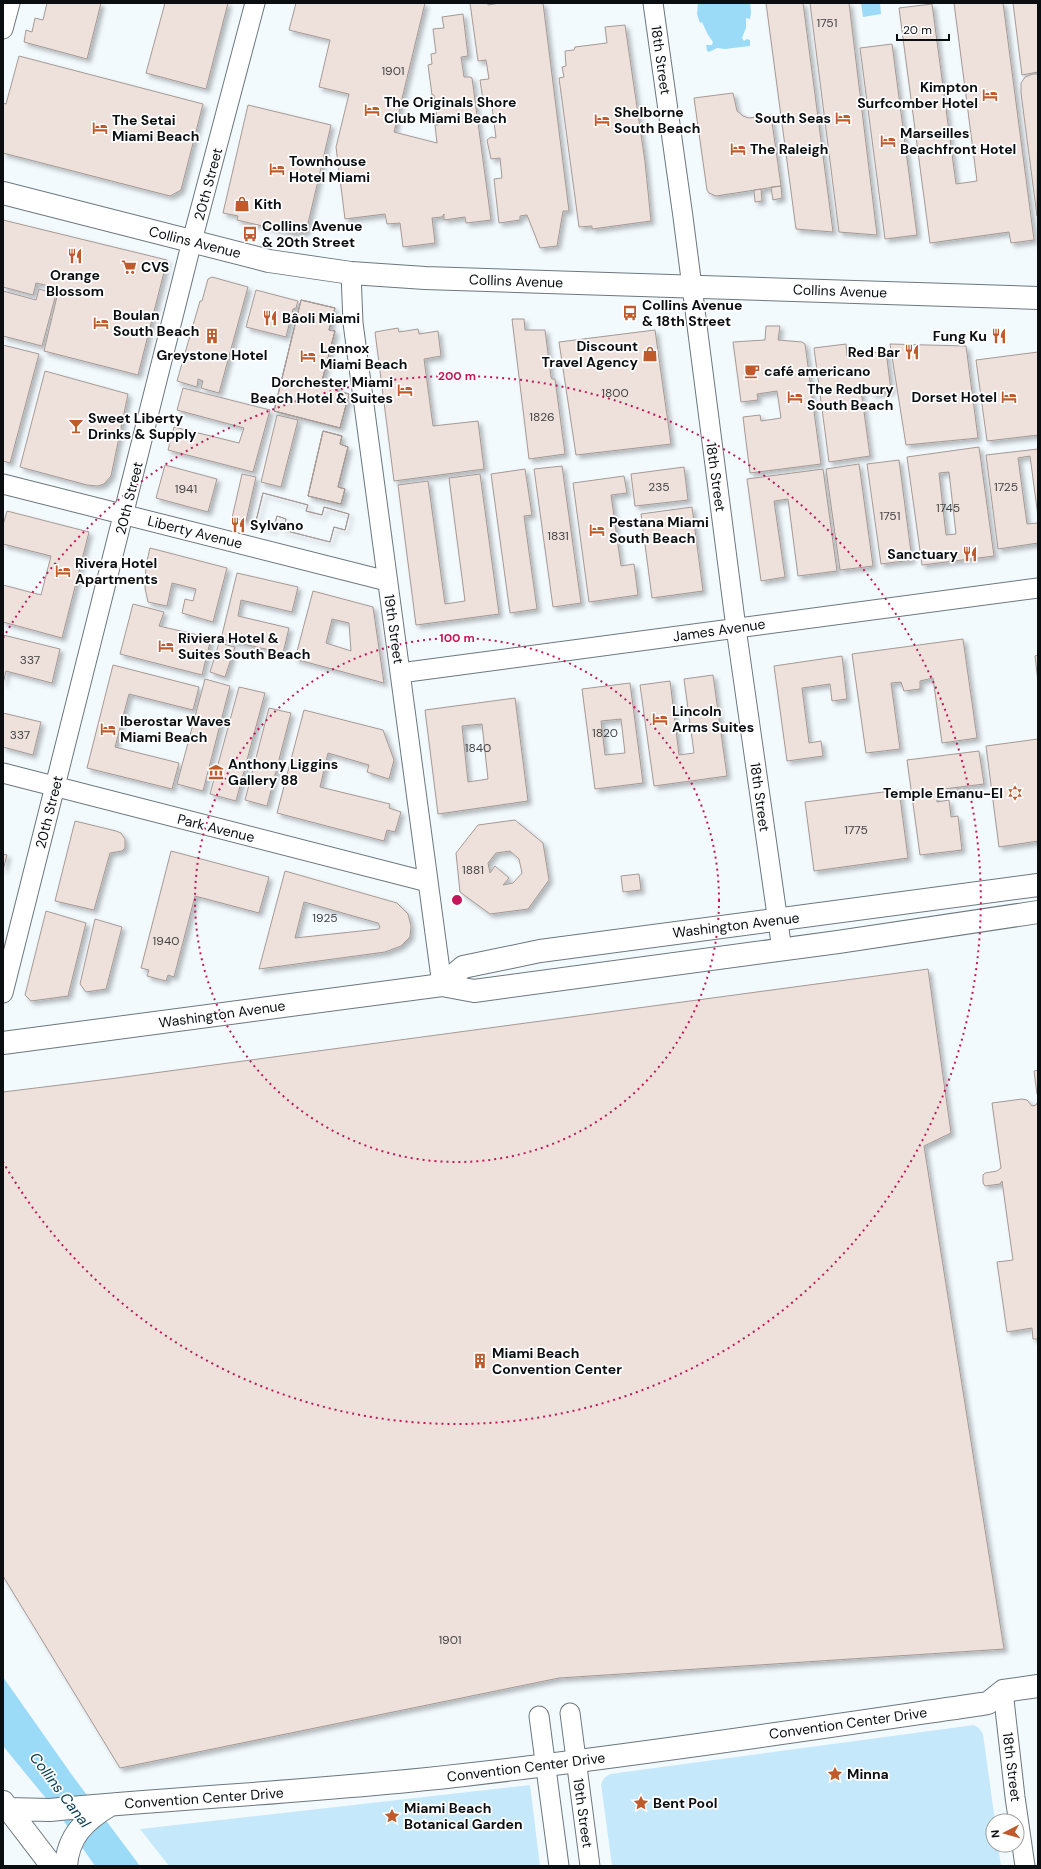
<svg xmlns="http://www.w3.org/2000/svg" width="1041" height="1869" font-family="'DM Sans',sans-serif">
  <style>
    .green { fill: #c5e9fa }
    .water { fill: #9cdbf7 }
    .building { fill: #eee1dc; stroke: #a59995; fill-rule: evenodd; filter: url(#shadow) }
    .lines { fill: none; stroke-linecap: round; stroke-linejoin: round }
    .street-casing { stroke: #6c777d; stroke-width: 21 }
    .secondary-casing { stroke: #6c777d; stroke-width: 24 }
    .primary-casing { stroke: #6c777d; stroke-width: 24 }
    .street { stroke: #fff; stroke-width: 19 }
    .secondary { stroke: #fff; stroke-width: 22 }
    .primary { stroke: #fff; stroke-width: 22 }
    .ring { fill: none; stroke: #c2185b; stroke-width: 2; stroke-dasharray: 2 4 }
    .labels { text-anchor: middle; stroke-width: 3.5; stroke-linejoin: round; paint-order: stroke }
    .number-label { font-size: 12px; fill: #434343 }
    .street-label { font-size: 14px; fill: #0a0e10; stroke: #fff }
    .poi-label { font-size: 14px; font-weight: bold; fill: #0a0e10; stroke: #fff; text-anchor: start }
    .water-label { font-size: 15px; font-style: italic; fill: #094054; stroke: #fff }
    .centre { fill: #c2185b; stroke: #fff; stroke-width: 2 }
    .ring-label { font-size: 12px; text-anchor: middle; font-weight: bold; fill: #c2185b; stroke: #fff; stroke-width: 3.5; stroke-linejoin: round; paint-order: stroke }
  </style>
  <defs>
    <filter id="shadow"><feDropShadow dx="3.5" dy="3.5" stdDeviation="2" flood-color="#0004"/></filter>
  </defs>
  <rect width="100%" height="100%" fill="#f3fafe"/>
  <!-- green -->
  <path class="green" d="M974 1725 979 1728 983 1734 995 1821H993V1845H998L1001 1866H612L601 1784 604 1778 610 1774Z
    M530 1785 540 1866H169L140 1829Z"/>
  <!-- water -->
  <path class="water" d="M698 3H750L751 12 750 19 746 18V28L742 38 744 41 747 39 750 40V46L725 49 717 48 709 52 707 51 706 45H712L713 42 708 35 702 22 700 23 697 14Z
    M861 3H880L881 14 863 17Z
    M3 1677 72 1775 140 1866H95L58 1813 3 1746Z"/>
  <!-- building -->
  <path class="building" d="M47 3H101L87 59 24 42 26 30 32 32 35 18 43 20Z
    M165 3H228L206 89 146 73Z
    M296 3H425L394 132 437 143 435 125H438L434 95H432L428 65 432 64 431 54 436 53 433 29 444 28 442 17 463 14 468 56 461 57 464 77H470L472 78 491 220 466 223 465 217 444 220V214L442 217 432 218 435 243 403 247 400 223 387 224 385 214 345 219 336 147 349 94 319 87 330 40 289 30Z
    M470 3H488V5L500 3H543L569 211H563L557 246 540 248 527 215 520 216V220L499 223 494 179 502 178 500 158 491 159 487 140 491 137 496 138 491 99 483 100 480 80 489 79 486 60 478 61Z
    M766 3H803L833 232 796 229Z
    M810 3H849L877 235 839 232Z
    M954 3H1003L1034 240 1011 243 1009 232 930 243 899 8 932 4 956 184 977 181Z
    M1013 3H1038V72L1022 75Z
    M625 25 645 162 651 221 592 229V226L579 227 559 78 564 77 562 67 566 66 565 51 574 50 575 47 607 43 605 27Z
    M892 44 917 235 885 239 860 48Z
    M19 56 203 104 181 190 170 196 3 153V103L6 104Z
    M1033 74H1038L1037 216 1021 93V83L1025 77Z
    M733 93 737 111 743 116 749 118 771 115 781 186 716 196 709 193 707 190 694 98Z
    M248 105 331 125 306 232 293 233 237 220 238 216 223 213Z
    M781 186 782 198 773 200 771 187Z
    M761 189 762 201 755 202 754 190Z
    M3 220 167 260 138 375 44 351 59 288 36 283 33 295 3 287Z
    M212 277 248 287 219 393 201 388 203 381 198 379 197 387 177 381 200 301H202L208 279Z
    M39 289 56 294 42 346 3 336V291L36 300Z
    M256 290 298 301 296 308 293 309 286 337 246 327Z
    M301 300 335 308 329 330 335 331 322 381 339 385 337 391 349 394 340 428 274 411Z
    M301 300 335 308 329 330 335 331 322 381 339 385 337 391 349 394 340 428 274 411Z
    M301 300 335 308 329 330 335 331 322 381 339 385 337 391 349 394 340 428 274 411Z
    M512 319H524L525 330H545L551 377 552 379H555L565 454 529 459Z
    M766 326H780L778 340 802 342 805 344 821 464 750 473 743 417 760 415 761 421 781 418 777 391 757 394 758 400 741 402 733 342 765 340Z
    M398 328 399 332 418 329 419 334 438 331 441 356 424 359 433 426 478 421 484 469 394 481 375 332Z
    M655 330 671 444 576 455 559 342Z
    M846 344 847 356 886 351 891 391 872 394 871 389 861 390 870 456 829 462 814 348Z
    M890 344 966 346 978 438 906 445Z
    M3 345 39 354 10 463 3 461Z
    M1038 352V435L987 441 976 360Z
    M45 371 128 394 111 476 104 484 98 486 87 485 20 467Z
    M183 388 270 410 253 472 168 450 174 427 239 443 244 428 177 410Z
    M277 415 298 420 281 487 261 482Z
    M323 431 342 436 340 444 348 447 338 487 345 489 341 504 308 496Z
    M323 431 342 436 340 444 348 447 338 487 345 489 341 504 308 496Z
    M323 431 342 436 340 444 348 447 338 487 345 489 341 504 308 496Z
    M979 447 994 556 922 565 907 457ZM949 472 956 534 946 535 939 473Z
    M1038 449V516L1030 456 1018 458 1027 524 1038 523V543L998 549 986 455Z
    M899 460 912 560 881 564 867 464Z
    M859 464 873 566 840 570 826 469Z
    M165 465 217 479 208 512 156 498Z
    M562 466 581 603 553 607 534 469Z
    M684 467 688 500 635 506 631 474Z
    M525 469 532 515 524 516 537 609 510 613 491 474Z
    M823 469 837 571 798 576 788 499 774 501 785 577 761 581 747 479Z
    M242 474 256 477 246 521 232 518Z
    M480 474 499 614 416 625 398 485 428 481 445 604 465 601 449 478Z
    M624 476 627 493 611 495 621 566 634 564 638 595 589 602 573 483Z
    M263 493 308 505 306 511 322 515 324 507 349 514 345 530 334 527 330 542 283 530 286 519 277 516 273 530 255 525Z
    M263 493 308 505 306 511 322 515 324 507 349 514 345 530 334 527 330 542 283 530 286 519 277 516 273 530 255 525Z
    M692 507 703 591 652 598 641 514Z
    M7 511 89 532 62 638 3 622V585L41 595 51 556 3 544V525Z
    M150 548 227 568 213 622 182 613 185 599 193 601 196 589 172 583 167 606 148 602 145 588 146 565Z
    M237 573 298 587 292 612 241 600 238 616 289 628 283 653 221 639Z
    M313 591 373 607 384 683 295 659ZM332 619 349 623 351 651 326 643Z
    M133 604 164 612 159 626 211 638 202 675 120 654Z
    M3 635 60 649 52 683 6 671 3 684Z
    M963 639 977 738 942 743 933 678 920 681V689L904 691 901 682 891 683 900 749 866 753 852 654Z
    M219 643 235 647 225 677 210 672Z
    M1038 655V682L1035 656Z
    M842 656 847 699 832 701 830 684 802 688 809 743 821 741 823 756 787 761 774 666Z
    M113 665 199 687 193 710 129 694 115 747 179 763 172 789 87 768Z
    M713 675 727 776 654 786 640 685 670 681 679 755 694 753 684 679Z
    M205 679 230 686 203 791 177 784Z
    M630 683 643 783 595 789 582 689ZM621 719 625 753 605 755 601 721Z
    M239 687 265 693 236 801 210 794Z
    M515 698 528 801 438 814 425 710ZM482 724 488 779 468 782 462 726Z
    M269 708 291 713 267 806 245 800Z
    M304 710 383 730 394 760 389 779 367 772 369 765 328 753 320 787 390 804 389 808 401 812 395 832 387 830 384 841 277 813Z
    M3 713 41 722 33 755 3 747Z
    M1038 739V841L999 847 986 746Z
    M979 751 984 784 936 790 937 802 949 800 951 817 958 816 962 850 920 855 907 760Z
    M899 790 908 858 814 871 805 802Z
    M515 820 543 843 549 880 528 909 490 914 460 892 456 853 478 825ZM510 851 519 859 522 873 513 883 503 885 509 878 495 866 490 873 488 863 496 853Z
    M75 821 116 831 121 833 125 839V848L122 851 110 853 94 910 55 901Z
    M171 851 269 877 259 913 195 896 174 977 168 975 166 981 147 976 149 970 141 968Z
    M3 854 7 855 3 870Z
    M285 871 397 903 408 914 411 926 410 937 401 946 385 952 259 969ZM304 902 378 923 380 927 379 929 295 938Z
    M639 874 641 890 623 892 621 876Z
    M46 911 86 923 68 996 31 1001 25 995Z
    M95 919 122 927 106 989 86 992 80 984Z
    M928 969 951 1133 924 1146 1004 1649 559 1678 120 1768 3 1576V1092L117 1078Z
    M1038 1070V1093L1037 1094 1034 1071Z
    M1022 1099 1027 1100 1032 1106 1036 1105 1038 1101V1339H1033L1032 1328 1007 1332 997 1262 1013 1260 1002 1181 1000 1184 985 1186 983 1183V1175L985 1173 997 1171 1001 1168 992 1103Z"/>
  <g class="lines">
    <!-- street casing -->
    <g class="street-casing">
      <path id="street" d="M653 3 683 217 736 628 782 950
        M3 29 10 3
        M351 273 353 323 442 985
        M3 484 387 581
        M400 673 1038 588
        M3 773 428 882
        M3 993 192 241 255 3
        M1003 1691 1015 1797 1025 1866
        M570 1713 590 1866
        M539 1716 559 1866"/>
    </g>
    <!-- secondary casing -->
    <g class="secondary-casing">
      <path id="secondary" d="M442 985 463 967 540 951 1038 885
        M3 1043 442 985 474 991 838 942 1038 912
        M3 1802 52 1866
        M8 1809 50 1810C188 1797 326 1791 464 1775 637 1755 810 1729 982 1704L988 1703 1003 1691 1038 1686
        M66 1866C68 1836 85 1820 110 1805"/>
    </g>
    <!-- primary casing -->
    <g class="primary-casing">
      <path id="primary" d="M3 193 269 261 351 273 425 278 1038 298"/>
    </g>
    <!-- street -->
    <use href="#street" class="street"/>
    <!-- secondary -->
    <use href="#secondary" class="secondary"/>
    <!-- primary -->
    <use href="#primary" class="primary"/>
  </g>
  <!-- distance rings -->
  <g class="ring">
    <circle cx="457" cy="900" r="262"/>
    <path d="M3 638A524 524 0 1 1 3 1162"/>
  </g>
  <!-- icons -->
  <defs>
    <g id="hotel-bare" transform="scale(1.2)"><path d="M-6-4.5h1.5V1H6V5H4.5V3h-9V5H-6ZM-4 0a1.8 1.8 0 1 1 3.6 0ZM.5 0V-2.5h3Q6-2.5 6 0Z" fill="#c05a2a" stroke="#fff" stroke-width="2.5" paint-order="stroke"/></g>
    <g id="shop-bare" transform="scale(1.2)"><path d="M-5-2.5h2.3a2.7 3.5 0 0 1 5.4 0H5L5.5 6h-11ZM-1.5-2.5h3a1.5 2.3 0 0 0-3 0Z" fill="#c05a2a" stroke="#fff" stroke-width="2.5" paint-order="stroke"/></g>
    <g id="bus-bare" transform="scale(1.2)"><path d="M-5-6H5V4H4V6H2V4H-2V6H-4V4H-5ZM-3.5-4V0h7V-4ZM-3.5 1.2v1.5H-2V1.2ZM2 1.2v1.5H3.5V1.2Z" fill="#c05a2a" stroke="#fff" stroke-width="2.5" paint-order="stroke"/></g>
    <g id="restaurant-bare" transform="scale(1.2)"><path d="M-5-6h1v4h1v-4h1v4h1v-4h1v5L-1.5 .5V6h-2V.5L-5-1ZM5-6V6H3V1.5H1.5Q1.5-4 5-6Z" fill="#c05a2a" stroke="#fff" stroke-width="2.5" paint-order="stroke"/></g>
    <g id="supermarket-bare" transform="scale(1.2)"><path d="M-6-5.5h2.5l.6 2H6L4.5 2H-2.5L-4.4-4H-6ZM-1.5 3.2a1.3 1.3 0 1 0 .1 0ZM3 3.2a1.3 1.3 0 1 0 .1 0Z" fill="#c05a2a" stroke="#fff" stroke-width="2.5" paint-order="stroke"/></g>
    <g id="building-bare" transform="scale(1.2)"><path d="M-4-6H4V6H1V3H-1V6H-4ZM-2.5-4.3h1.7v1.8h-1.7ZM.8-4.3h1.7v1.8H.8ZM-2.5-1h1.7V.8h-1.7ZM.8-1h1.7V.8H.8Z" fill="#c05a2a" stroke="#fff" stroke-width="2.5" paint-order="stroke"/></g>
    <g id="cafe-bare" transform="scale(1.2)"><path d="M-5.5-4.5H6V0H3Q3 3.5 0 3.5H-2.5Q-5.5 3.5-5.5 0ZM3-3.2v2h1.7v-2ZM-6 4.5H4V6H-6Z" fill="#c05a2a" stroke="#fff" stroke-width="2.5" paint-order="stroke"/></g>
    <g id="bar-bare" transform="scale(1.2)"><path d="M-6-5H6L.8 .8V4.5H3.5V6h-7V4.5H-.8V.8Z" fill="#c05a2a" stroke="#fff" stroke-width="2.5" paint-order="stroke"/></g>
    <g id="museum-bare" transform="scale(1.2)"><path d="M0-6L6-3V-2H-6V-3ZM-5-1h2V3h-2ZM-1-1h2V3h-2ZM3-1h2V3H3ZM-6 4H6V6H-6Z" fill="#c05a2a" stroke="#fff" stroke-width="2.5" paint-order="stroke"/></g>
    <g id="synagogue-bare" transform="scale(1.2)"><path d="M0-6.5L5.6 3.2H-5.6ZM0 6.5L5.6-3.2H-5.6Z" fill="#c05a2a" stroke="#fff" stroke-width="2.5" paint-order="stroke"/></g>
    <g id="sight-bare" transform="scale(1.2)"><path d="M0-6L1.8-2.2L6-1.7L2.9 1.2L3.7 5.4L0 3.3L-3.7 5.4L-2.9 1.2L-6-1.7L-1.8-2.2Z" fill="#c05a2a" stroke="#fff" stroke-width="2.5" paint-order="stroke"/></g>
  </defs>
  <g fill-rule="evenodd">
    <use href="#hotel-bare" x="990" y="95"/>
    <use href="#hotel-bare" x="372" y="110"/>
    <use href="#hotel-bare" x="843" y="118"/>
    <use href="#hotel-bare" x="602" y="120"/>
    <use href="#hotel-bare" x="100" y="128"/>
    <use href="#hotel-bare" x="888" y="141"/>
    <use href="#hotel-bare" x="738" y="149"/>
    <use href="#hotel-bare" x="277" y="169"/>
    <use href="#shop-bare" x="242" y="204"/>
    <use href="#bus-bare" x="250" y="234"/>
    <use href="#restaurant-bare" x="75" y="256"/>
    <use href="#supermarket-bare" x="129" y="267"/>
    <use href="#bus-bare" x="630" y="313"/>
    <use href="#restaurant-bare" x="270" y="318"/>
    <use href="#hotel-bare" x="101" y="323"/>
    <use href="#building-bare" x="212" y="336"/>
    <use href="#restaurant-bare" x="999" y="336"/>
    <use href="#restaurant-bare" x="912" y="352"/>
    <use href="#shop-bare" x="650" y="354"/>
    <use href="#hotel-bare" x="308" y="356"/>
    <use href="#cafe-bare" x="752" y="371"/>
    <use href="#hotel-bare" x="405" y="390"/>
    <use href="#hotel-bare" x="795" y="397"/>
    <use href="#hotel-bare" x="1009" y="397"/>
    <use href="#bar-bare" x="76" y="426"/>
    <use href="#restaurant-bare" x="238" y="525"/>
    <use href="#hotel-bare" x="597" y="530"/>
    <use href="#restaurant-bare" x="970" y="554"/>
    <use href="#hotel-bare" x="63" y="571"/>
    <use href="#hotel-bare" x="166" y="646"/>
    <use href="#hotel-bare" x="660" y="719"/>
    <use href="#hotel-bare" x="108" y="729"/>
    <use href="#museum-bare" x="216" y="772"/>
    <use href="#synagogue-bare" x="1015" y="793"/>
    <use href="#building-bare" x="480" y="1361"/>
    <use href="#sight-bare" x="835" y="1774"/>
    <use href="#sight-bare" x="641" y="1803"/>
    <use href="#sight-bare" x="392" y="1816"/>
  </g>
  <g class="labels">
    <!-- number labels -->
    <g class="number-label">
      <text x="827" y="27">1751</text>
      <text x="393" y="75">1901</text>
      <text x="615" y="397">1800</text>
      <text x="542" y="421">1826</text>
      <text x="659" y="491">235</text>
      <text x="1006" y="491">1725</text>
      <text x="186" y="493">1941</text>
      <text x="948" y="512">1745</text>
      <text x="890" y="520">1751</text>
      <text x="558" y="540">1831</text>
      <text x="30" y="664">337</text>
      <text x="605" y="737">1820</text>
      <text x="20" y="739">337</text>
      <text x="478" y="752">1840</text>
      <text x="856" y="834">1775</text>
      <text x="473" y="874">1881</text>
      <text x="325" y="922">1925</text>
      <text x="166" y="945">1940</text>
      <text x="450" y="1644">1901</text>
    </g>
    <!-- street labels -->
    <g class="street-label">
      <text transform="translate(661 60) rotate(82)" y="5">18th Street</text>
      <text transform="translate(208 184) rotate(-75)" y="5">20th Street</text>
      <text transform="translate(195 242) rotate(14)" y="5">Collins Avenue</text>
      <text transform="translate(516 281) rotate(2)" y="5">Collins Avenue</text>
      <text transform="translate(840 291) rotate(2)" y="5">Collins Avenue</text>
      <text transform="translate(716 477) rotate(82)" y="5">18th Street</text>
      <text transform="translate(129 498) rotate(-76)" y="5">20th Street</text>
      <text transform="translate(195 532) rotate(14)" y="5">Liberty Avenue</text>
      <text transform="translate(394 629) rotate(82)" y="5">19th Street</text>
      <text transform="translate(719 630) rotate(-8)" y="5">James Avenue</text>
      <text transform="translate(760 797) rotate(82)" y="5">18th Street</text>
      <text transform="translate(49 812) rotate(-76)" y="5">20th Street</text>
      <text transform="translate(216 828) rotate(14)" y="5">Park Avenue</text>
      <text transform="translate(736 925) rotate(-7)" y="5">Washington Avenue</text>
      <text transform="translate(222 1014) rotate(-8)" y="5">Washington Avenue</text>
      <text transform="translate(848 1723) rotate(-8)" y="5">Convention Center Drive</text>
      <text transform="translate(526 1767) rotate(-7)" y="5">Convention Center Drive</text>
      <text transform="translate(1012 1767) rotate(83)" y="5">18th Street</text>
      <text transform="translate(204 1798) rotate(-4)" y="5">Convention Center Drive</text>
      <text transform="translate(583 1813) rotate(82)" y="5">19th Street</text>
    </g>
    <!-- poi labels -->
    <g class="poi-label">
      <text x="978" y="92" text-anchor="end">Kimpton<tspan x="978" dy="16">Surfcomber Hotel</tspan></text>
      <text x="384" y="107">The Originals Shore<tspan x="384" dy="16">Club Miami Beach</tspan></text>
      <text x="614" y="117">Shelborne<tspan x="614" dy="16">South Beach</tspan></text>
      <text x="831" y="123" text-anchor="end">South Seas</text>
      <text x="112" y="125">The Setai<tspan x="112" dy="16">Miami Beach</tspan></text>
      <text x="900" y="138">Marseilles<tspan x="900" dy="16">Beachfront Hotel</tspan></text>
      <text x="750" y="154">The Raleigh</text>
      <text x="289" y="166">Townhouse<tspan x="289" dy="16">Hotel Miami</tspan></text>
      <text x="254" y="209">Kith</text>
      <text x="262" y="231">Collins Avenue<tspan x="262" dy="16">&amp; 20th Street</tspan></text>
      <text x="141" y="272">CVS</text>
      <text x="75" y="280" text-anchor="middle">Orange<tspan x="75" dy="16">Blossom</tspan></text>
      <text x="642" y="310">Collins Avenue<tspan x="642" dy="16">&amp; 18th Street</tspan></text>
      <text x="113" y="320">Boulan<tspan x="113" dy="16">South Beach</tspan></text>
      <text x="282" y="323">Bâoli Miami</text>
      <text x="987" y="341" text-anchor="end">Fung Ku</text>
      <text x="638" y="351" text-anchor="end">Discount<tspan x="638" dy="16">Travel Agency</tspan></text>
      <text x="320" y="353">Lennox<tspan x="320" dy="16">Miami Beach</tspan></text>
      <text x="900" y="357" text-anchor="end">Red Bar</text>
      <text x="212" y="360" text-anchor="middle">Greystone Hotel</text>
      <text x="764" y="376">café americano</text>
      <text x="393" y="387" text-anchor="end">Dorchester Miami<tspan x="393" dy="16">Beach Hotel &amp; Suites</tspan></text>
      <text x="807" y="394">The Redbury<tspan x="807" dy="16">South Beach</tspan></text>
      <text x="997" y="402" text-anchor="end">Dorset Hotel</text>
      <text x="88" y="423">Sweet Liberty<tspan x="88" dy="16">Drinks &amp; Supply</tspan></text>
      <text x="609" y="527">Pestana Miami<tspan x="609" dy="16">South Beach</tspan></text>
      <text x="250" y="530">Sylvano</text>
      <text x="958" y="559" text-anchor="end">Sanctuary</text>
      <text x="75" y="568">Rivera Hotel<tspan x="75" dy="16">Apartments</tspan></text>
      <text x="178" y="643">Riviera Hotel &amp;<tspan x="178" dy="16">Suites South Beach</tspan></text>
      <text x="672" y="716">Lincoln<tspan x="672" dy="16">Arms Suites</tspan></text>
      <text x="120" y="726">Iberostar Waves<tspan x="120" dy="16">Miami Beach</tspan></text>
      <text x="228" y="769">Anthony Liggins<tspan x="228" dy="16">Gallery 88</tspan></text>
      <text x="1003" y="798" text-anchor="end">Temple Emanu-El</text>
      <text x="492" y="1358">Miami Beach<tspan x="492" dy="16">Convention Center</tspan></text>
      <text x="847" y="1779">Minna</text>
      <text x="653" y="1808">Bent Pool</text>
      <text x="404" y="1813">Miami Beach<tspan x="404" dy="16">Botanical Garden</tspan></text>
    </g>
    <!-- water labels -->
    <g class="water-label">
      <text transform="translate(60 1790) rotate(53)" y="5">Collins Canal</text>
    </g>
  </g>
  <circle cx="457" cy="900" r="6" class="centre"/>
  <g class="ring-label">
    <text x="457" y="380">200 m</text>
    <text x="457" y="642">100 m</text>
  </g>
  <!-- border -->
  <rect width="1041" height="1869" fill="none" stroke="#0a0e10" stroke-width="8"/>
  <!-- north arrow -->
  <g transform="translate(1005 1833) rotate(264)"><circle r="19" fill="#ffffff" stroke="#9d9f9f"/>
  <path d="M0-3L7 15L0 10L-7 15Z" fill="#c05a2a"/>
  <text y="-6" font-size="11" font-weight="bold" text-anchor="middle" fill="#0a0e10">N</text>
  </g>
  <!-- scale -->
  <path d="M897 34v6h52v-6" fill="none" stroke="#0a0e10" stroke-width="2"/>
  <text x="903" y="34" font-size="12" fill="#0a0e10" stroke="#ffffff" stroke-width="3" paint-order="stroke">20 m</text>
</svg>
